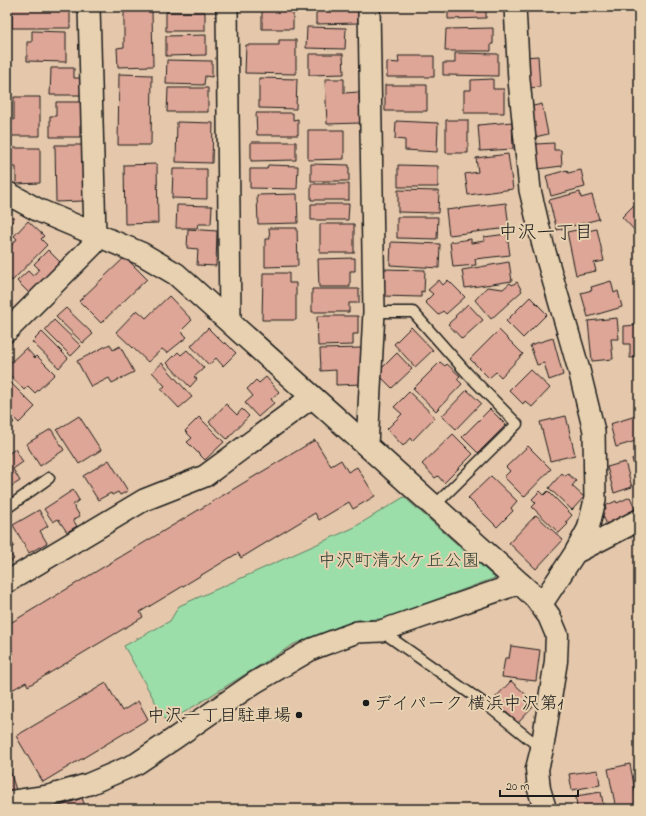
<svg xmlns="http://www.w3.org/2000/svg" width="646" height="816" font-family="'Indie Flower','Klee One',sans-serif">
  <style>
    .green { fill: #9bdea9; stroke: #5c7d62 }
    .building { fill: #dea696; stroke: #1c1c1c }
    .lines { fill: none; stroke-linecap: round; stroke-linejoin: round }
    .service-casing { stroke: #1c1c1c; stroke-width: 13 }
    .minor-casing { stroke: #1c1c1c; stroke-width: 24 }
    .tertiary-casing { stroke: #1c1c1c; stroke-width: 25 }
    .service { stroke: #e7d1b0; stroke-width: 10 }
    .minor { stroke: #e7d1b0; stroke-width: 21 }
    .tertiary { stroke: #e7d1b0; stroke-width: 22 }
    .poi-dot { fill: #1c1c1c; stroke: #e7d1b0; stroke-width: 1.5 }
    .labels { text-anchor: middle; stroke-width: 4; stroke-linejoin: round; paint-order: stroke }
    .park-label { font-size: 18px; fill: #354338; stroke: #e7d1b0 }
    .poi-label { font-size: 18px; fill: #1c1c1c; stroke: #e7d1b0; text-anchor: start }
    .neighbourhood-label { font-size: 19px; fill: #1c1c1c; stroke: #e7d1b0 }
  </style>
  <rect width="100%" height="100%" fill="#e5c8ab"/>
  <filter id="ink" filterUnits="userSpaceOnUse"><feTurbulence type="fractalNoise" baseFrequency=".025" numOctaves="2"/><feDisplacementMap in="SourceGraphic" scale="8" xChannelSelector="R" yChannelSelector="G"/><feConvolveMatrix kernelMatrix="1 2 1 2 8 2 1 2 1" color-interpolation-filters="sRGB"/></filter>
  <g filter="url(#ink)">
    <!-- green -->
    <path class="green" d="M404 497 495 578 383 619 358 620 294 644 167 723 124 646 170 621 179 606 353 528Z"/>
    <!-- building -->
    <path class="building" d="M12 7H70V28H12Z
      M262 7H293V29H262Z
      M316 7H358V23L316 24Z
      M448 7H486V18L448 19Z
      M124 11H152L153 66 118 67 117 48 124 47Z
      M166 12H205V31H166Z
      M307 27 346 28 345 49 306 48Z
      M493 28V44H491V51H445L446 29Z
      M32 31 66 32V62L27 61V42H32Z
      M206 35V55L166 56V36Z
      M279 40H296V74L245 73 246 45H279Z
      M455 53 498 54V76L443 75V63H455Z
      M309 54H343L344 74 309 75Z
      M398 56H434V77H387V62L399 63Z
      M538 56 540 87 528 88 525 57Z
      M167 60 212 61V77L205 76 204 85 166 84Z
      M51 68H74V78H81V95H50Z
      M119 74 152 75 151 145H118Z
      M259 78 297 79 296 109 259 108Z
      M325 79H344V93L359 92 360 123 327 124Z
      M493 79V89H504V113H464V90H471V80Z
      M385 85H427V111H385Z
      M168 88H208V112H167Z
      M14 97H40V136H10L11 120H14Z
      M56 102H83V125H80V137H50V116H56Z
      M542 104 548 134 535 137 529 107Z
      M256 113H293V120L298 119V135H257Z
      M446 120H468V153H446Z
      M396 121 438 123 437 152 405 150V140L395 139Z
      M177 122 213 123 212 163 176 162Z
      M512 122 513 149 480 151 478 125Z
      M308 130H344V159L308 160Z
      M251 142H296V160L251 161Z
      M554 143V150H561L562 166 538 169 536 144Z
      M55 145H83V201L56 202Z
      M10 148H40V183L16 184V167H10Z
      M508 154 513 189 468 195 465 174 478 172 476 158Z
      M157 164 158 223 125 224 124 165Z
      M311 164 349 165V181H311Z
      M268 165 298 166 297 189 250 188V169H267Z
      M398 165 438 166V187H398Z
      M173 169H207V199L172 198Z
      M567 170 568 173 581 170 585 187 551 196 546 176Z
      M311 184H349V200H311Z
      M398 190 439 191 438 213 398 212Z
      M580 192 581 198 592 195 599 219 557 230 549 200Z
      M297 194 298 223 258 224 257 195Z
      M639 200V235L622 217Z
      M506 203 509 228 449 235 446 210Z
      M311 204H349L348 220H311Z
      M177 205 212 206 211 224H198L197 228H176Z
      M7 211 15 219 7 227Z
      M397 217H438L437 239 397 238Z
      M28 221 44 236 41 239 47 245 12 281 7 276V250L17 239 14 236Z
      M320 224H354V253H320Z
      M269 228H297L298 266 265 267V239H270Z
      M587 228V231L597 229 604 261 594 263 596 271 576 275 567 232Z
      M188 229 217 231 216 266 197 265 198 249 187 248Z
      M507 234 510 255 475 259 476 265 453 267 450 242 471 239V243L485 241 484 237Z
      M391 242 440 244 439 268 390 265Z
      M48 250 60 262 29 293 17 281 28 271 33 276 39 269 34 264Z
      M125 257 147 279 101 323 79 301Z
      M355 258V271H350V287H319L318 259Z
      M509 262 512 281 465 288 462 270Z
      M383 269 425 270 424 292 421 291V297L382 296Z
      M263 273H289V283H296V320H262Z
      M439 280 443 285 448 280 465 297 446 314 443 311 438 315 425 302 433 294 428 290Z
      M611 281 614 293 618 291 622 307 588 317 581 293 592 290 591 287Z
      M517 282 522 291 491 319 475 300 487 287 503 289 510 283 512 285Z
      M312 289H359V303H349V312H312Z
      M169 296 192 320 181 331 187 337 167 353 162 349 148 362 116 332 137 310 146 318Z
      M530 297 547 314 523 338 506 321Z
      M468 304 483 320 462 339 448 324 456 317 455 316Z
      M66 308 93 334 83 343 56 317Z
      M317 316H358V334H353V345L318 346Z
      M617 318 619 339H611L613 359 592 361 588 321Z
      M54 320 81 346 71 356 45 330Z
      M639 325V357L630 358V344H624V326Z
      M411 327 433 350 415 367 394 344Z
      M208 328 224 344 225 342 236 353 223 366 216 358 209 365 191 346Z
      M499 330 523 354 501 377 496 372 489 378 470 359Z
      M42 332 68 358 59 368 32 342Z
      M553 338 563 375 549 380 544 363 537 365 530 345Z
      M110 344 113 350 120 346 134 372 112 383 109 378 91 387 77 361Z
      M26 348 35 358 37 356 55 374 35 393 28 386 24 390 7 372V366Z
      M362 348 363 384 336 385V370L321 371 320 349Z
      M187 350 204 368 194 377 197 379 190 387 167 363 178 352 181 355Z
      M397 353 412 369 392 388 379 375 382 372 380 370Z
      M440 362 445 366 447 364 460 376 457 379 462 384 436 411 413 389Z
      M162 363 192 397 179 408 161 389 165 386 152 372Z
      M530 369 550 388 532 407 525 401 523 404 509 390Z
      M266 377 279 392 271 399 274 403 258 417 245 403 253 396 247 389 256 380 259 383Z
      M9 381 35 407 19 423 7 411V383Z
      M467 390 481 403 456 429 442 416Z
      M409 392 435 417 412 441 410 438 403 446 387 429 402 414 394 407Z
      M226 404 237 415 242 409 249 416 227 439 209 422Z
      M490 409 506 425 478 453 462 437Z
      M7 415 14 422 7 430Z
      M639 415V440L616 447 610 424Z
      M79 416 101 450 79 464 57 430Z
      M566 416 575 455 550 461 540 422Z
      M199 417 224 442 205 460 187 442 192 438 185 431Z
      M51 429 64 450 40 466 26 444Z
      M453 434 473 454 444 483 438 476 435 478 422 464Z
      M315 440 331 466 341 460 348 472 357 467 375 496 353 509 349 502 319 520 315 513 241 558 238 553 140 612 143 617 28 686 26 682 10 691 7 686V625Z
      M528 446 551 469 524 497 504 477 510 471 506 467Z
      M15 449 23 462 13 469 20 481 7 489V455Z
      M639 457V477L638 478 632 459Z
      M109 460 128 491 120 495 118 492 112 495 111 493 98 500 83 476Z
      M625 462 632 487 614 493 607 467Z
      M562 473 565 476 568 474 576 481 572 486 584 497 572 510 549 488Z
      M491 476 517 501 511 508 513 511 497 527 468 498Z
      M73 490 79 500 73 505 80 516 73 520 77 526 67 532 58 519 53 522 44 509Z
      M540 491 544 495 548 491 572 515 566 522 568 524 559 533 532 507 536 503 532 499Z
      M630 497 636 510 623 516 625 521 607 525 601 511 606 509 605 506 616 501 617 503Z
      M39 510 48 526 40 531 47 543 29 553 13 525Z
      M536 515 563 540 536 569 509 543Z
      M7 535 14 546 7 550 14 559 7 564Z
      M511 646 540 650 536 681 502 677 505 658H509Z
      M511 681 533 701 531 703 534 706 518 723 493 700Z
      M106 683 122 711 138 701 148 719 43 782 16 736Z
      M7 761 16 790 7 793Z
      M630 764 638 806 626 809H616L608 769Z
      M598 770 600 785 572 790 569 774Z
      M601 792 604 809H577L576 796Z
      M82 798 86 809H55V808Z"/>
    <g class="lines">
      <!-- service casing -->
      <g class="service-casing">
        <path id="service" d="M374 312H413L467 373 517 424 434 506
          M7 508 49 478
          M381 631 488 706 542 749"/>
      </g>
      <!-- minor casing -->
      <g class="minor-casing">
        <path id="minor" d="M227 7 230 322
          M515 7 519 80 530 190 543 245 579 370 594 431 595 500 588 529 575 553 541 605
          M7 331 93 245 95 235 89 7
          M367 446 374 312 369 7
          M575 553 639 520
          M7 582 144 500 205 476 312 397
          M7 802 49 796 89 784 136 764 175 738 254 683 312 649 357 632 381 631 520 583"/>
      </g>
      <!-- tertiary casing -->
      <g class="tertiary-casing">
        <path id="tertiary" d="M7 193 38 210 142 254 176 274 535 597 549 616 557 635 556 661 542 749 537 769 539 789 545 809"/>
      </g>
      <!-- service -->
      <use href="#service" class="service"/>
      <!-- minor -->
      <use href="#minor" class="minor"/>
      <!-- tertiary -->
      <use href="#tertiary" class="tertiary"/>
    </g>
  </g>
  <!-- markers -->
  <g class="poi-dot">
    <circle cx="366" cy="703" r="4"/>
    <circle cx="299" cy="715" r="4"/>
  </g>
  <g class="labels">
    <!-- park labels -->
    <g class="park-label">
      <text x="399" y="566">中沢町清水ケ丘公園</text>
    </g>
    <!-- poi labels -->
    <g class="poi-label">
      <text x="374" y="709">デイパーク 横浜中沢第1</text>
      <text x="291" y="721" text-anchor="end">中沢一丁目駐車場</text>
    </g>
    <!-- neighbourhood labels -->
    <g class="neighbourhood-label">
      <text x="546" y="238">中沢一丁目</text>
    </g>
  </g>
  <!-- margin -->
  <rect width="646" height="816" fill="none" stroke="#e7d1b0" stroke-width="24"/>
  <rect x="12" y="12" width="622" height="792" fill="none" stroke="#1c1c1c" stroke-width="1.5" filter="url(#ink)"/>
  <!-- scale -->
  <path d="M500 790v6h78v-6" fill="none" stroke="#1c1c1c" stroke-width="2"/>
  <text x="506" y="790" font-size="12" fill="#1c1c1c" stroke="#e7d1b0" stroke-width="3" paint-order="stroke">20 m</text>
</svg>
